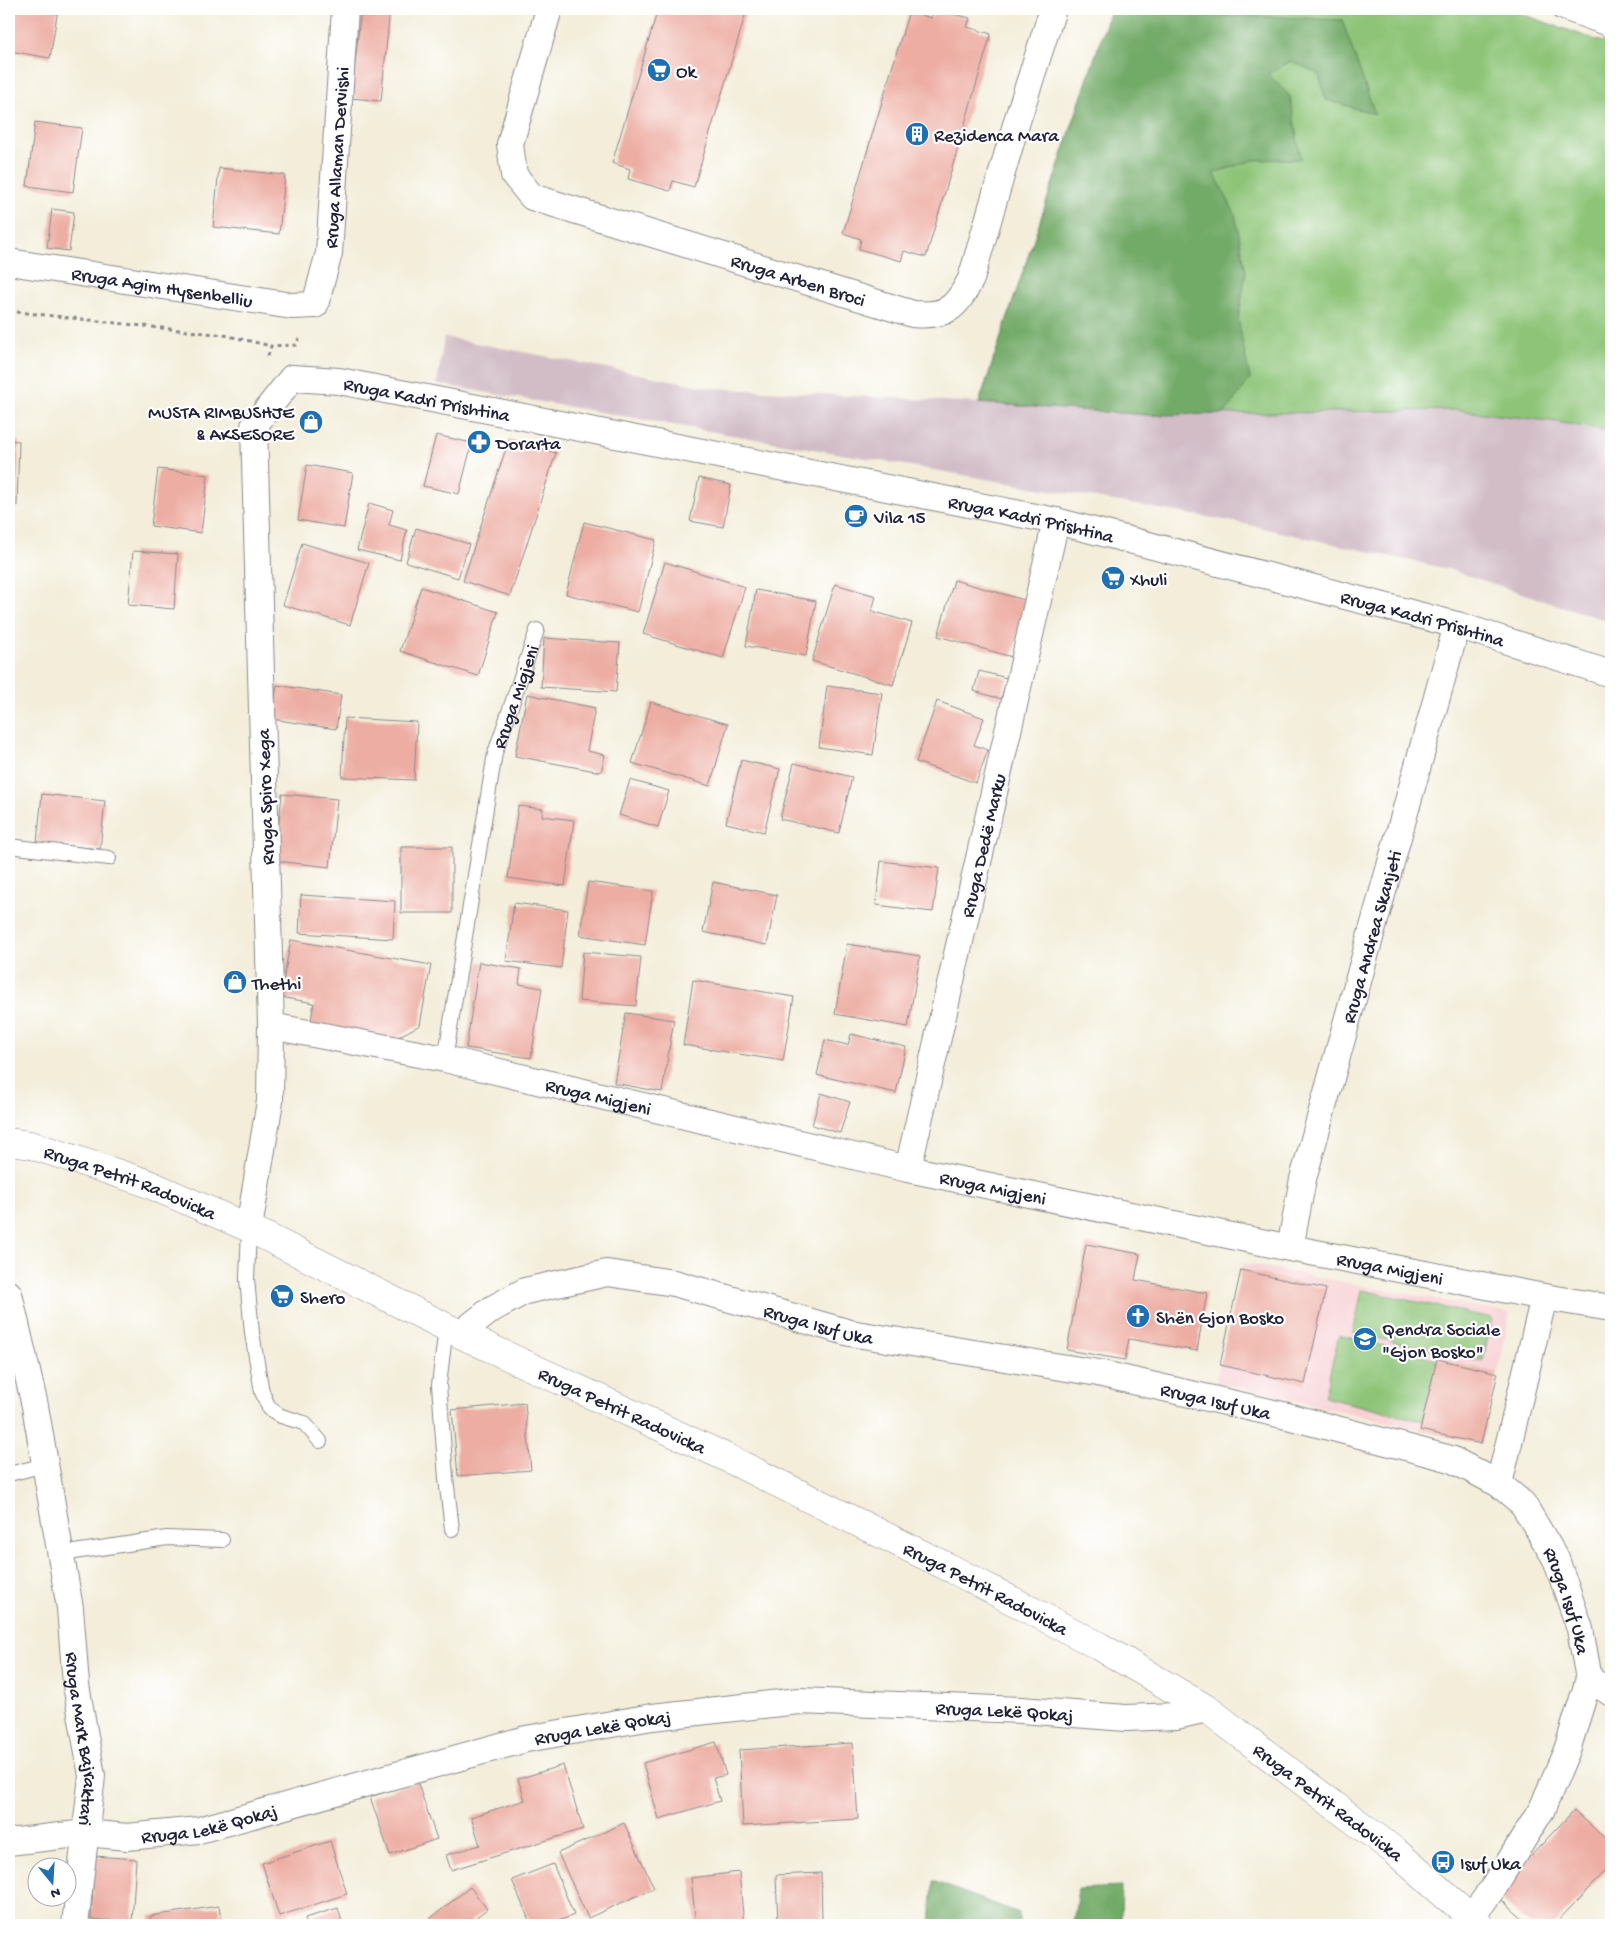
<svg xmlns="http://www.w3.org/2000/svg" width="1620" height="1934" font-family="'Gochi Hand',sans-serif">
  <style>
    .built { fill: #f7cfd3 }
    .industrial { fill: #d2bdc7 }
    .green { fill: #8dc477; stroke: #587359 }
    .forest { fill: #72aa68; stroke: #4a6652 }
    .building { fill: #edada3 }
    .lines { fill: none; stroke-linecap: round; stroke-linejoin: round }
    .service-casing { stroke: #8a888a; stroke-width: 16 }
    .pedestrian-casing { stroke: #8a888a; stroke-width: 22 }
    .minor-casing { stroke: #8a888a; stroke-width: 28 }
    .secondary-casing { stroke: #8a888a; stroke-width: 29 }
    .path { stroke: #8a888a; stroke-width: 3; stroke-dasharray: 4 4; stroke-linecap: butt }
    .service { stroke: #fff; stroke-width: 14 }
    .pedestrian { stroke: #fff; stroke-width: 20 }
    .minor { stroke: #fff; stroke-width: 26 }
    .secondary { stroke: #fff; stroke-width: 28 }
    .labels { text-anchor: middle; stroke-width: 4.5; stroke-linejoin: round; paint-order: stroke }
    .poi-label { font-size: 19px; fill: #22223b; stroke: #fff; text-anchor: start }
    .street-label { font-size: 19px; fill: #22223b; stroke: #fff }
  </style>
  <rect width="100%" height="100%" fill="#fff"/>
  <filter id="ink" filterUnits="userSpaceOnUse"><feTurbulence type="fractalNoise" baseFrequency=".02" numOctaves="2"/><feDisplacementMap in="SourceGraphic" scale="10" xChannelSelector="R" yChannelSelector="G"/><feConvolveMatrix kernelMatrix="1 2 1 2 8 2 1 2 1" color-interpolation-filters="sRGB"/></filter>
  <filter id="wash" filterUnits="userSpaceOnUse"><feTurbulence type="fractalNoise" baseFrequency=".0096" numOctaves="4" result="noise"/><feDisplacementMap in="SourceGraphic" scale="20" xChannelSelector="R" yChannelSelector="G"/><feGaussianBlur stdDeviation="1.12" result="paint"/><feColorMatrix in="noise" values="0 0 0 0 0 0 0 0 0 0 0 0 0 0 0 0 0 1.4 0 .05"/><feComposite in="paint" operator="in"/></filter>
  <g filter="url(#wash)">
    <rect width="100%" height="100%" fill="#f3edd9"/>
    <!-- built -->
    <path class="built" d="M1243 1263 1510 1313 1498 1373 1481 1444 1216 1382Z"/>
    <!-- industrial -->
    <path class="industrial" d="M444 337 712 388 979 403 1149 415 1456 410 1550 421 1611 431V622L1448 569 1235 522 437 384Z"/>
    <!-- green -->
    <path class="green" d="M1111 9H1507L1611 45V431L1550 421 1456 410 1149 415 979 403Z
      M1362 1290 1492 1318 1483 1361 1353 1333Z
      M1339 1335 1437 1359 1422 1421 1324 1397Z"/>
    <!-- forest -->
    <path class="forest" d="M1111 9H1213L1226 16 1280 17 1342 20 1375 114 1326 100 1319 74 1291 61 1268 74 1290 96 1301 159 1254 160 1214 173 1235 214 1246 272 1238 319 1250 379 1224 414 1149 415 979 403Z
      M933 1881 1019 1913V1925H930Z
      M1122 1887 1121 1919 1103 1921 1102 1925H1073L1078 1889Z"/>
    <g id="blocks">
      <!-- building -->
      <path class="building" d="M9 9H58L50 58 9 51Z
        M361 9H390L381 101 351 98Z
        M658 9H747L694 187 673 181 670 191 628 179 630 169 612 163Z
        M934 9 970 18 967 27 991 34 926 257 904 251 901 261 859 249 861 239 843 233 909 11 931 18Z
        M35 122 82 128 73 192 27 186Z
        M219 168 285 175 279 234 213 227Z
        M52 209 74 212 69 251 47 248Z
        M436 435 472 443 459 494 423 486Z
        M509 439 556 453 510 596 463 581Z
        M9 440 19 441 17 506H9Z
        M307 465 353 473 344 528 298 520Z
        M158 469 208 475 201 533 151 526Z
        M699 478 731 485 723 527 690 521Z
        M369 503 393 510 389 525 407 530 400 560 357 550Z
        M584 522 656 540 638 612 566 594Z
        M416 528 469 544 458 578 406 562Z
        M302 543 369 563 350 625 283 605Z
        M133 551 178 554 174 609 128 605Z
        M665 562 745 587 723 658 643 634Z
        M954 580 1028 601 1012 657 938 636Z
        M835 584 876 596 872 611 912 623 893 685 812 661Z
        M421 587 498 612 478 676 400 651Z
        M756 590 816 601 806 656 746 646Z
        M544 638 620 643 616 692 541 687Z
        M979 671 1007 678 1001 699 974 691Z
        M277 685 341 695 336 729 272 719Z
        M827 686 882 693 873 755 819 747Z
        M527 694 595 708 587 751 605 755 601 772 515 756Z
        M937 701 984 718 974 745 988 750 976 783 916 762Z
        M651 702 728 724 710 786 632 763Z
        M345 718 417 722 414 780 342 777Z
        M741 760 780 769 764 832 726 823Z
        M794 763 852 777 839 833 780 819Z
        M630 780 669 791 658 827 619 815Z
        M42 794 105 801 100 849 37 843Z
        M282 794 337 799 330 867 275 861Z
        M518 806 543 809 542 816 574 820 565 886 508 878Z
        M401 847H452V913H401Z
        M881 861 939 868 933 912 876 905Z
        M588 882 653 891 645 945 580 935Z
        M713 882 777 895 767 945 703 932Z
        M301 895 395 901 393 939 299 933Z
        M514 903 568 910 561 968 506 961Z
        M291 940 431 965 420 1025 392 1040 310 1026 314 1003 280 997Z
        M847 944 920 956 908 1027 835 1014Z
        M583 952 641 957 636 1006 579 1001Z
        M479 962 521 969 519 984 542 988 531 1058 466 1048Z
        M693 980 794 997 783 1061 683 1045Z
        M626 1013 674 1020 662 1092 614 1083Z
        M851 1034 906 1047 896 1093 817 1075 825 1040 848 1045Z
        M821 1093 850 1102 840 1133 812 1125Z
        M1086 1244 1140 1254 1135 1280 1207 1293 1197 1351 1129 1339 1125 1360 1067 1350Z
        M1241 1270 1326 1289 1305 1384 1220 1365Z
        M1437 1359 1498 1373 1481 1444 1420 1430Z
        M525 1403 531 1470 458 1476 452 1410Z
        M716 1742 726 1775 713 1778 720 1801 659 1819 643 1763Z
        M853 1743 858 1819 743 1826 739 1750Z
        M563 1765 583 1829 451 1870 446 1855 480 1845 471 1817 525 1800 518 1779Z
        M417 1781 437 1839 390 1855 370 1797Z
        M1574 1810 1611 1844V1865L1554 1925H1529L1495 1894Z
        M624 1823 654 1888 588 1918 558 1853Z
        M330 1841 347 1894 279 1916 262 1863Z
        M95 1856 136 1859 132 1922 91 1919Z
        M553 1864 574 1915 548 1925H531L512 1880Z
        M739 1872 744 1925H696L691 1878Z
        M821 1873 822 1922 778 1923 776 1875Z
        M470 1887 487 1909 470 1922 473 1925H428L426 1922Z
        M219 1906 222 1925H151L150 1916Z
        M338 1908 343 1925H307L305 1918Z"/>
    </g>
  </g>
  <g filter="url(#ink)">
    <use href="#blocks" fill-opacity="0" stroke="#8a888a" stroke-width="1"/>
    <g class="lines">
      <!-- service casing -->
      <g class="service-casing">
        <g id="service">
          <path d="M9 846 109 858"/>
          <path id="s1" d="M445 1059 495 753 537 630"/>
          <path d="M249 1228 247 1279 252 1333 262 1392 269 1408 281 1416 304 1423 320 1441"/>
          <path d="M446 1327 439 1385 446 1478 452 1529"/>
          <path d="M9 1474 45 1465"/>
          <path d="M61 1554 167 1538 222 1540"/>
        </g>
      </g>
      <!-- pedestrian casing -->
      <g class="pedestrian-casing">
        <path id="pedestrian" d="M1561 9 1611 27"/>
      </g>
      <!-- minor casing -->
      <g class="minor-casing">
        <g id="minor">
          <path id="s2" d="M549 9 510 144 514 175 532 197 913 314C947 317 956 308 971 279L1017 121 1053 9"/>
          <path id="s3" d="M9 262 292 306 315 305 329 253 345 9"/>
          <path id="s4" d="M271 1026 445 1059 908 1169 1290 1248 1544 1297 1611 1308"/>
          <path id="s5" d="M908 1169 1056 521"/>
          <path id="s6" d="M249 1228 270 1101 271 1026 254 426 292 378 339 381 1056 521 1457 625 1611 674"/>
          <path id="s7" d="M1290 1248 1303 1179 1457 625"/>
          <path id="s8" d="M9 1294 35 1406 70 1608 76 1685 92 1776 75 1925"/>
          <path id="s9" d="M460 1334 492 1309 525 1291 607 1273 674 1283 850 1333 1098 1373 1287 1416 1451 1459 1499 1484 1523 1504 1556 1559 1580 1629 1589 1679 1567 1750 1542 1809 1493 1888 1471 1918"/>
          <path d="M1499 1484 1544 1297"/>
          <path d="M1589 1679 1611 1693"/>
          <path id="s10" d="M9 1842 86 1833 127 1837 199 1830 526 1739 652 1717 799 1701 1021 1710 1126 1718 1176 1716 1207 1709"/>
        </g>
      </g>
      <!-- secondary casing -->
      <g class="secondary-casing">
        <g id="secondary">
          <path id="s11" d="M9 1142 31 1145 144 1182 249 1228 460 1334 719 1454 954 1570 1099 1646 1207 1709 1396 1852 1479 1925"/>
        </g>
      </g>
      <!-- path -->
      <path class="path" d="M9 311 224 335 271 346
        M268 356 271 346 296 345 299 338"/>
      <!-- service -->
      <use href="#service" class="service"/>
      <!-- pedestrian -->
      <use href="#pedestrian" class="pedestrian"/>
      <!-- minor -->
      <use href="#minor" class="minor"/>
      <!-- secondary -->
      <use href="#secondary" class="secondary"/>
    </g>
  </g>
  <!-- icons -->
  <defs>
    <g id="supermarket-disc" transform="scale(1.25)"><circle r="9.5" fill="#1f6fb2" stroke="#fff"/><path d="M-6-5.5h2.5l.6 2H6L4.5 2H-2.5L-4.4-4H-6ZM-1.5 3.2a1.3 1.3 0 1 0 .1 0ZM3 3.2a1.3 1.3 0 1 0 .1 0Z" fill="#fff"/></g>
    <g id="building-disc" transform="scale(1.25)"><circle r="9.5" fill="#1f6fb2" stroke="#fff"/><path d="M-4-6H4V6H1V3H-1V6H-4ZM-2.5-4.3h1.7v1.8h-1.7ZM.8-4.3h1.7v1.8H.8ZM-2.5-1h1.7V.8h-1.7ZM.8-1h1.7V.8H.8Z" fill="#fff"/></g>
    <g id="shop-disc" transform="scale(1.25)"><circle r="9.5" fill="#1f6fb2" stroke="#fff"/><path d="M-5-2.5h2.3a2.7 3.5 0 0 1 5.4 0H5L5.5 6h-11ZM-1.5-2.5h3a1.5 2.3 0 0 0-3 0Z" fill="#fff"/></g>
    <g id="pharmacy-disc" transform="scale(1.25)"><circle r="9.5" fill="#1f6fb2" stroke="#fff"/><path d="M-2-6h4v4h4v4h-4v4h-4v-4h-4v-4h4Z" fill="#fff"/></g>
    <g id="cafe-disc" transform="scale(1.25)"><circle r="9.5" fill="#1f6fb2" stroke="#fff"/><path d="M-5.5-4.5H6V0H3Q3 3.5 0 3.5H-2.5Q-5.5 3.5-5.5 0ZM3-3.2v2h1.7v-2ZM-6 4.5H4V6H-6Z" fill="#fff"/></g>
    <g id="church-disc" transform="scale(1.25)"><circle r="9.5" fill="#1f6fb2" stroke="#fff"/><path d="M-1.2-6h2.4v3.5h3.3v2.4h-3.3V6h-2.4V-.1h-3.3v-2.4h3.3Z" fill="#fff"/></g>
    <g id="school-disc" transform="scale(1.25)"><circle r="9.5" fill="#1f6fb2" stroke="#fff"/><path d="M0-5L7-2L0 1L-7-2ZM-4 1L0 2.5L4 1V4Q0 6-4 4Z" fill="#fff"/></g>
    <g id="bus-disc" transform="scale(1.25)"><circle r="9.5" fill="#1f6fb2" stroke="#fff"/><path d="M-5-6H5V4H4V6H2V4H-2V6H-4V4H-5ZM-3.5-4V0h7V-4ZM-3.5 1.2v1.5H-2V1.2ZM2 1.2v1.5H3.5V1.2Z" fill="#fff"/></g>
  </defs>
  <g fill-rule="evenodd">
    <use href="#supermarket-disc" x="659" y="70"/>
    <use href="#building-disc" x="917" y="134"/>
    <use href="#shop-disc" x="311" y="422"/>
    <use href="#pharmacy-disc" x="479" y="442"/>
    <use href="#cafe-disc" x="856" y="516"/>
    <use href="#supermarket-disc" x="1113" y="578"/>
    <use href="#shop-disc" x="235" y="982"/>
    <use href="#supermarket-disc" x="282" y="1296"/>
    <use href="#church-disc" x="1138" y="1316"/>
    <use href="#school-disc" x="1365" y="1339"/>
    <use href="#bus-disc" x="1443" y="1862"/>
  </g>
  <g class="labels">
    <!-- poi labels -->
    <g class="poi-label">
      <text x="676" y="77">Ok</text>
      <text x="934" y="141">Rezidenca Mara</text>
      <text x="294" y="418" text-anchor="end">MUSTA RIMBUSHJE<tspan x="294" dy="22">&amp; AKSESORE</tspan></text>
      <text x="496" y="449">Dorarta</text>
      <text x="874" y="523">Vila 15</text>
      <text x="1130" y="585">Xhuli</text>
      <text x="252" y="989">Thethi</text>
      <text x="300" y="1303">Shero</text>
      <text x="1156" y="1323">Shën Gjon Bosko</text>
      <text x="1382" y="1335">Qendra Sociale<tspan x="1382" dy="22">"Gjon Bosko"</tspan></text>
      <text x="1460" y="1869">Isuf Uka</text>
    </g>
    <!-- street labels -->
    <g class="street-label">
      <text dy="7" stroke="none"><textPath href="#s3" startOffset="459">Rruga Allaman Dervishi</textPath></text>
      <text dy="7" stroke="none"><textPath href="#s2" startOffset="479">Rruga Arben Broci</textPath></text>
      <text dy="7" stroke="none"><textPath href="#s3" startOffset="155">Rruga Agim Hysenbelliu</textPath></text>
      <text dy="7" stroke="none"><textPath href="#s6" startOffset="1002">Rruga Kadri Prishtina</textPath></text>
      <text dy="7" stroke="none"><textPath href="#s6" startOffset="1618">Rruga Kadri Prishtina</textPath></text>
      <text dy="7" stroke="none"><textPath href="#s6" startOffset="2022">Rruga Kadri Prishtina</textPath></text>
      <text dy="7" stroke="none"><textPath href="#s1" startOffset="370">Rruga Migjeni</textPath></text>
      <text transform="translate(264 797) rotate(-92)" y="7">Rruga Spiro Xega</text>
      <text dy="7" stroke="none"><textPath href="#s5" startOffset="332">Rruga Dedë Marku</textPath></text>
      <text dy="7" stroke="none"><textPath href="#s7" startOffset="322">Rruga Andrea Skanjeti</textPath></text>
      <text dy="7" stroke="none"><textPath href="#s4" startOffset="335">Rruga Migjeni</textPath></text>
      <text dy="7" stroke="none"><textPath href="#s11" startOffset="128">Rruga Petrit Radovicka</textPath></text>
      <text dy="7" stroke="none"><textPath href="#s4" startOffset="740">Rruga Migjeni</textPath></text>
      <text dy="7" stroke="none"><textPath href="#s4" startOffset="1145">Rruga Migjeni</textPath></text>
      <text dy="7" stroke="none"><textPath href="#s9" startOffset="380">Rruga Isuf Uka</textPath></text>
      <text dy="7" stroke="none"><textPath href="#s9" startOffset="785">Rruga Isuf Uka</textPath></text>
      <text dy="7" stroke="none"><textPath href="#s11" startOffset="671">Rruga Petrit Radovicka</textPath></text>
      <text dy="7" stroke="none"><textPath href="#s11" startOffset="1076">Rruga Petrit Radovicka</textPath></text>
      <text dy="7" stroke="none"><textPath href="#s9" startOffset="1220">Rruga Isuf Uka</textPath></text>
      <text dy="7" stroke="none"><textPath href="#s10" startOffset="1012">Rruga Lekë Qokaj</textPath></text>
      <text dy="7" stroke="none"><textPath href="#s10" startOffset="608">Rruga Lekë Qokaj</textPath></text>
      <text dy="7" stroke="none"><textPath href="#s8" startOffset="452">Rruga Mark Bajraktari</textPath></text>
      <text dy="7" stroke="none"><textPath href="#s11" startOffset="1481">Rruga Petrit Radovicka</textPath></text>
      <text dy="7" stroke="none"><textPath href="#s10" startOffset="202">Rruga Lekë Qokaj</textPath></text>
    </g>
  </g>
  <!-- margin -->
  <rect width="1620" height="1934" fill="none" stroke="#fff" stroke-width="30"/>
  <!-- north arrow -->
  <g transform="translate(52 1882) rotate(162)"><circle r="24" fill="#ffffff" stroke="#a7a7b1"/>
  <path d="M0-4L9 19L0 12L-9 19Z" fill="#1f6fb2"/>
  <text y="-8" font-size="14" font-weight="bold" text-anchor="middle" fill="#22223b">N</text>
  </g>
</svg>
